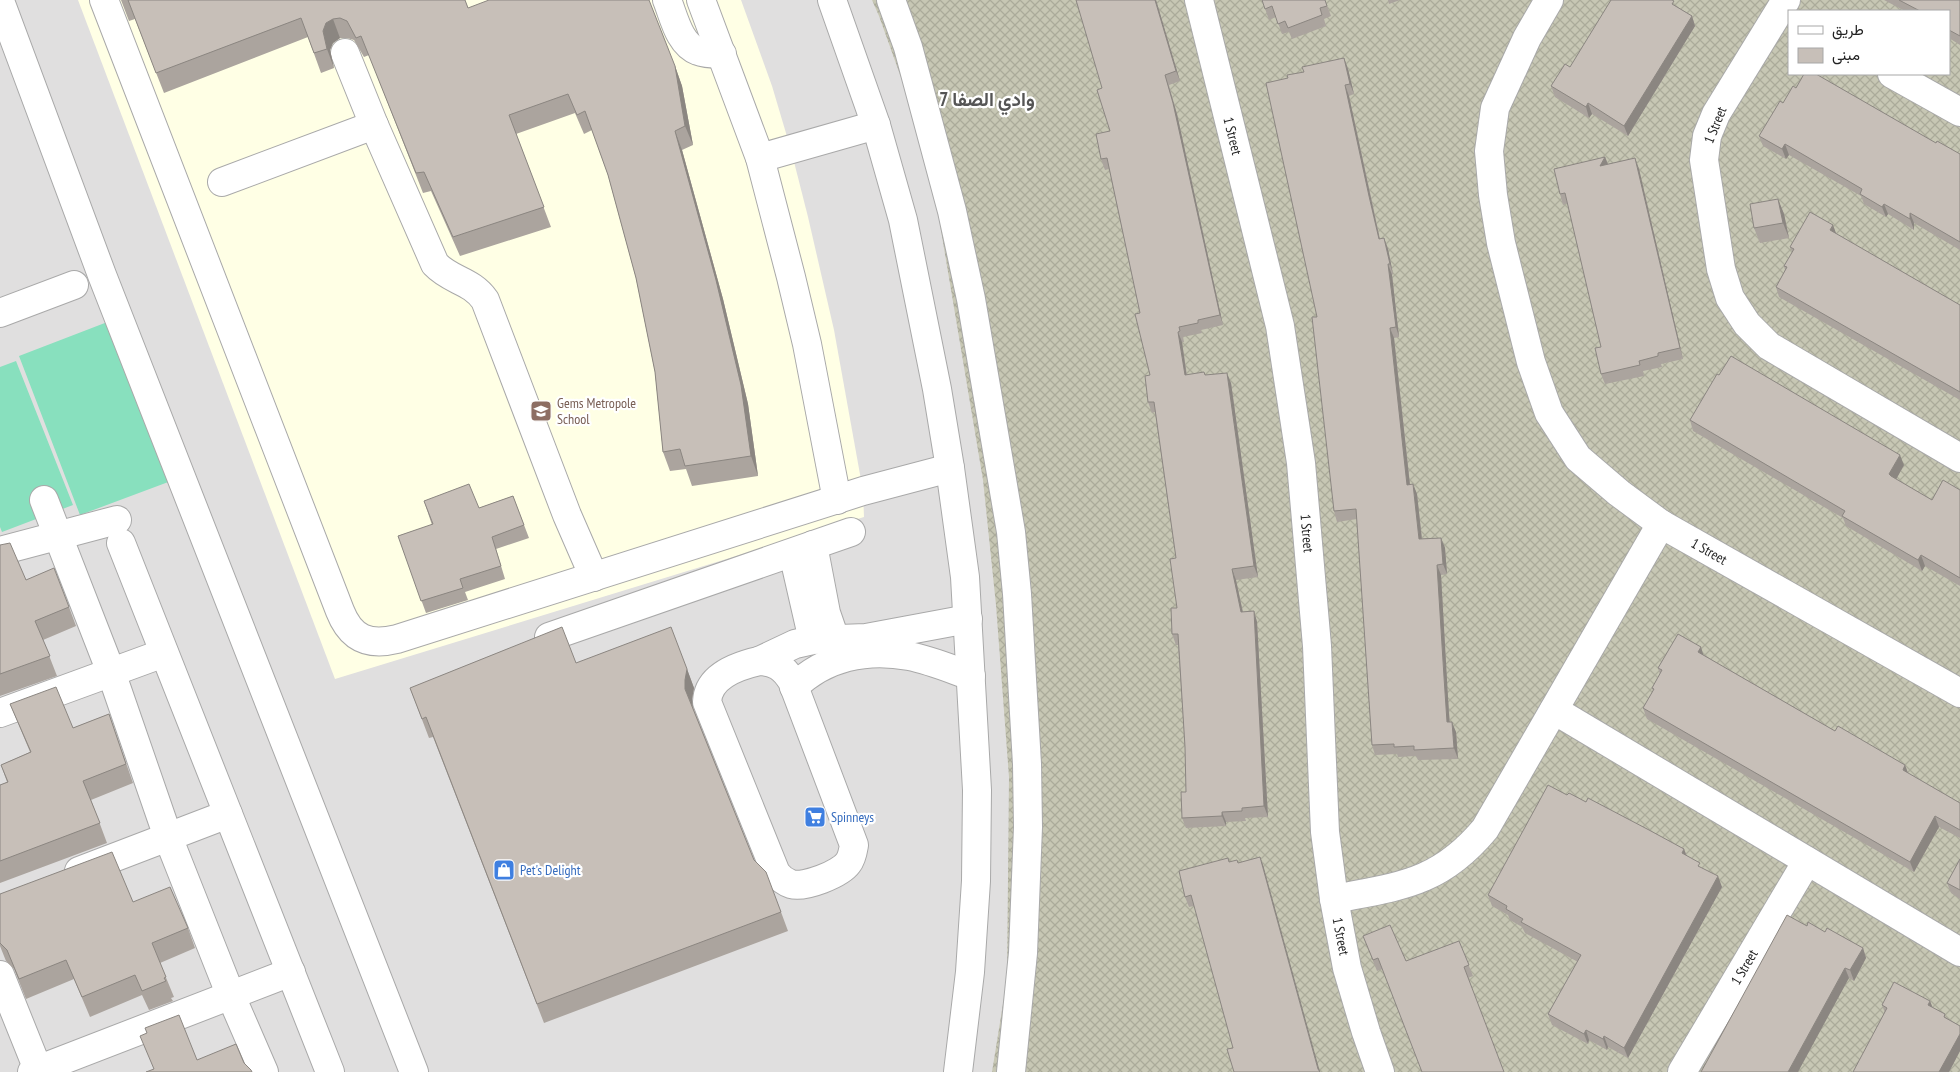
<svg xmlns="http://www.w3.org/2000/svg" width="1960" height="1072" font-family="'PT Sans Narrow',Vazirmatn,sans-serif">
  <style>
    .residential { fill: #e0dfdf; fill-rule: evenodd }
    .education { fill: #ffffe5 }
    .construction { fill: url(#construction-cross-hatch); fill-rule: evenodd }
    .pitch { fill: #88e0be }
    .lines { fill: none; stroke-linecap: round; stroke-linejoin: round }
    .minor-casing { stroke: #a9a9a9; stroke-width: 30 }
    .minor { stroke: #fff; stroke-width: 28 }
    .wall { fill: #aba49e }
    .shaded-wall { fill: #8b8681 }
    .building { fill: #c7bfb8; stroke: #8b8681 }
    .labels { text-anchor: middle; stroke-width: 4.5; stroke-linejoin: round; paint-order: stroke }
    .street-label { font-size: 14px; fill: #222; stroke: #fff }
    .education-label { font-size: 14px; fill: #785e54; stroke: #fff; text-anchor: start }
    .shop-label { font-size: 14px; fill: #366cbe; stroke: #fff; text-anchor: start }
    .district-label { font-size: 19px; font-weight: bold; fill: #555; stroke: #fff }
  </style>
  <defs>
    <pattern id="construction-cross-hatch" width="8" height="8" patternUnits="userSpaceOnUse" patternTransform="scale(1.25)"><rect width="8" height="8" fill="#c7c7b4"/><path d="M0 0l8 8M0 8l8-8" fill="none" stroke="#abab9a"/></pattern>
  </defs>
  <rect width="100%" height="100%" fill="#f2efe9"/>
  <!-- residential -->
  <path class="residential" d="M0 0H872L880 16 907 0H1960V1072H0ZM1789 11H1949V74H1789Z"/>
  <!-- education -->
  <path class="education" d="M78 0H741L772 86 791 150 808 217 834 330 863 491 864 517 335 679Z"/>
  <!-- construction -->
  <path class="construction" d="M872 0H1960V1072H992L1007 979 1009 777 996 605 983 480 928 153 879 16ZM1789 11H1949V74H1789Z"/>
  <!-- pitch -->
  <path class="pitch" d="M110 321 171 481 80 515 19 356Z
    M16 361 73 505 2 532 0 527V367Z"/>
  <g class="lines">
    <!-- minor casing -->
    <g class="minor-casing">
      <g id="minor">
        <path d="M104 0 340 611C351 639 369 646 397 639L863 491 950 468"/>
        <path d="M667 0C674 17 679 44 698 51 705 54 714 54 722 54"/>
        <path d="M701 0 760 158 791 277 807 344 837 500"/>
        <path d="M832 0 876 125 903 220 937 389 950 468 965 577 977 790 976 881 970 972 958 1072"/>
        <path d="M891 0 908 47 952 211 971 299 1011 532 1017 594 1027 764 1028 827 1023 953 1011 1072"/>
        <path id="s1" d="M1199 0 1280 326 1301 463 1317 646 1325 832 1334 899 1347 968 1366 1032 1380 1072"/>
        <path id="s2" d="M1549 0 1527 38 1495 108 1489 151 1493 195 1501 243 1531 362 1549 413 1578 458 1619 493 1661 524 1960 693"/>
        <path d="M1786 0 1716 114 1707 136 1704 160 1721 269 1730 298 1747 324 1769 346 1960 458"/>
        <path d="M0 1 102 275 414 1072"/>
        <path d="M345 53 374 125 435 264C451 281 471 280 485 300L567 515 594 577"/>
        <path d="M1892 74 1960 112"/>
        <path d="M760 158 876 125"/>
        <path d="M222 182 374 125"/>
        <path d="M0 313 74 285"/>
        <path d="M44 500 111 672 168 837 231 996 264 1072"/>
        <path d="M121 543 330 1072"/>
        <path d="M813 545 826 613 835 639"/>
        <path d="M0 551 117 520"/>
        <path d="M793 553 812 636"/>
        <path d="M549 637 851 532"/>
        <path d="M759 661C775 661 784 668 792 681L854 845C853 851 852 858 848 863 840 874 805 888 791 884 785 882 780 878 776 873L707 702C708 676 737 666 759 661Z"/>
        <path d="M759 661 795 644 813 640 866 638 968 619"/>
        <path d="M794 687C825 657 866 648 909 656 930 660 951 669 971 676"/>
        <path d="M1554 710 1960 952"/>
        <path d="M0 713 164 653"/>
        <path d="M79 871 228 814"/>
        <path d="M1334 899C1400 886 1439 884 1485 829L1661 524"/>
        <path d="M0 975 39 1072"/>
        <path d="M32 1072 291 972"/>
        <path id="s3" d="M1682 1072 1807 861"/>
      </g>
    </g>
    <!-- minor -->
    <use href="#minor" class="minor"/>
  </g>
  <!-- wall -->
  <path class="wall" d="M121 0H465L468 8 675 66 682 86 693 145 682 150 723 299 748 404 758 476 692 486 686 469 670 471 663 452 655 372 636 278 608 175 592 130 584 134 575 113 516 134 551 227 460 256 431 191 423 193 369 55 364 57 354 40 347 38H340L333 43 330 50 334 68 321 73 308 37 164 93 135 19 129 21Z
    M1156 0 1180 81 1169 85 1177 114 1223 325 1201 330 1202 333 1183 337 1184 342H1182L1187 375H1205L1231 383 1258 577 1236 580 1243 612 1254 611 1257 622 1268 817 1245 818 1246 821 1226 822V826L1186 828 1182 818 1186 792 1185 747 1178 645H1176L1172 634 1177 608 1176 558 1155 412 1152 413 1148 402 1150 375 1140 313 1109 169 1105 170 1101 159 1110 131 1102 88Z
    M1262 0H1326H1325L1331 16 1324 19 1326 26 1292 39 1289 32 1282 34 1276 17 1269 20Z
    M1388 0H1400L1389 4Z
    M1884 0H1960V45L1949 38V11H1905Z
    M1676 6 1692 16 1695 26 1628 136 1592 114 1589 118 1555 97 1551 86 1570 67Z
    M1344 58 1348 69 1354 94 1349 96 1373 206 1380 239 1384 238 1388 249 1393 274 1392 275 1399 337 1394 338 1410 484H1413L1417 494 1422 539 1441 538 1445 548 1447 574 1441 575 1447 688 1450 722 1456 732 1458 759 1418 760 1416 756 1398 757 1397 754 1375 755 1372 745 1357 519 1337 522 1334 511 1317 317 1288 78 1304 72Z
    M1796 88 1936 143 1960 154V250L1914 223V230L1888 214 1886 217 1864 204 1861 196 1789 155 1786 159 1763 146 1759 136 1783 103Z
    M1605 157 1608 164 1635 158 1639 169 1683 359 1661 364 1662 367 1643 371 1644 376 1605 384 1601 374V347L1568 203 1563 205 1560 194Z
    M1778 199 1784 214 1789 238 1760 243 1754 228Z
    M1833 225 1836 234 1960 305V400L1779 297 1776 287 1785 270 1784 266 1792 252 1790 247Z
    M1690 420 1904 465 1896 479 1932 500 1960 490V586L1925 566 1922 571 1846 526 1843 518 1693 431Z
    M513 496 529 538 496 549 505 579 465 592 468 600 426 613 398 536 432 525 424 501 479 508Z
    M0 545 26 580 69 607 76 626 43 640 57 676 0 696Z
    M1703 655 1835 731 1905 765 1908 773 1960 803V838L1939 827 1914 872 1647 719 1643 708 1653 691 1652 688 1660 674 1658 668Z
    M576 663 687 669 694 688 692 699V705L754 860 781 912 788 931 544 1023 433 737 429 738 410 688Z
    M10 704 73 728 109 714 133 783 91 800 107 843 0 883V785L7 782 1 765 30 752Z
    M1567 795 1586 802 1684 849 1687 856 1701 868 1722 887 1628 1058 1608 1047 1607 1050 1589 1040 1588 1044 1552 1025 1548 1014 1578 962 1525 933 1522 927 1510 920 1508 915 1492 906 1488 895Z
    M1260 857 1264 868 1194 906 1189 907 1185 897 1228 858 1230 862 1239 863Z
    M1960 859V899L1951 893 1947 883Z
    M0 894 133 902 188 928 195 948 160 963 174 997 171 998 173 1001 149 1010 142 995 90 1017 74 979 26 999 14 969 6 961 0 946Z
    M1807 926 1863 948 1866 958 1854 981 1849 978Z
    M1363 936 1406 961 1459 941 1473 976 1468 978 1382 969 1377 971Z
    M1930 1001 1932 1007 1947 1018 1960 1026V1051L1949 1072H1853L1885 1013 1882 1005Z"/>
  <!-- shaded-wall -->
  <path class="shaded-wall" d="M1155 0H1156L1180 81 1176 71Z
    M1692 16 1695 26 1628 136 1624 126Z
    M333 19 340 38 333 43 330 50 334 68 327 49 323 31 326 23Z
    M1344 58 1348 69 1354 94 1350 84Z
    M675 66 682 86 693 145 685 126Z
    M1165 75 1177 114 1223 325 1220 315Z
    M1345 85 1349 96 1382 250 1379 239 1369 196Z
    M1588 103 1592 114 1589 118 1586 107Z
    M675 131 682 150 723 299 748 404 758 476 751 456Z
    M1785 144 1789 155 1786 159 1782 149Z
    M1605 157 1609 167 1600 166Z
    M1635 158 1639 169 1683 359 1680 348Z
    M1778 199 1784 214 1789 238 1783 223Z
    M1884 204 1888 214 1886 217 1882 207Z
    M1910 213 1914 223V230L1910 219Z
    M1833 225 1837 236 1830 230Z
    M1384 238 1388 249 1393 274 1390 264Z
    M1388 264 1392 275 1399 337 1396 327Z
    M1390 328 1394 338 1411 495 1407 485Z
    M1178 332 1182 342 1188 386 1185 375Z
    M1227 373 1231 383 1258 577 1254 566Z
    M1900 455 1904 465 1893 485 1889 474Z
    M1413 484 1417 494 1423 550 1419 539Z
    M1441 538 1445 548 1447 574 1443 564Z
    M1921 555 1925 566 1922 571 1918 560Z
    M1437 565 1441 575 1450 732 1447 722Z
    M1232 569 1236 580 1245 623 1241 612Z
    M1254 611 1257 622 1268 817 1264 806Z
    M1701 647 1704 657 1698 652Z
    M687 669 694 688 692 699 693 708 685 689V680Z
    M1452 722 1456 732 1458 759 1454 748Z
    M1905 765 1909 776 1903 770Z
    M1222 812 1226 822V826L1222 816Z
    M1935 816 1939 827 1914 872 1910 862Z
    M1684 849 1688 860 1682 853Z
    M1260 857 1264 868 1320 1072H1319Z
    M1718 876 1722 887 1628 1058 1624 1048Z
    M1863 948 1866 958 1854 981 1850 970Z
    M1845 968 1849 978 1798 1072H1788Z
    M1930 1001 1934 1011 1928 1005Z
    M1586 1030 1589 1040 1588 1044 1584 1034Z
    M1960 1034V1051L1949 1072H1939Z
    M1604 1036 1608 1047 1607 1050 1603 1039Z"/>
  <!-- building -->
  <path class="building" d="M128 0H465L468 8 489 0H649L675 66 685 126 675 131 716 280 741 385 751 456 685 466 680 449 663 452 655 372 636 278 608 175 585 111 577 115 568 94 509 115 544 207 453 237 424 172 416 173 361 36 356 38 347 21 340 18 333 19 326 23 323 31 327 49 314 53 301 18 156 73Z
    M1076 0H1155L1176 71 1165 75 1173 103 1220 315 1198 320V323L1179 327 1180 331 1178 332 1185 375 1204 372 1205 375 1227 373 1254 566 1232 569 1241 612 1254 611 1264 806 1242 808V811L1222 812V816L1182 818 1181 792H1186L1185 747 1178 634H1172L1171 608H1177L1170 559 1176 558 1154 402H1148L1145 376 1150 375 1135 314 1140 313 1107 158 1101 159 1096 134 1110 131 1097 90 1102 88Z
    M1262 0H1325L1327 6 1320 8 1322 15 1288 28 1285 21 1278 24 1272 6 1265 9Z
    M1611 0H1672L1674 1 1672 4 1692 16 1624 126 1588 103 1586 107 1551 86 1565 64 1570 67Z
    M1899 0H1960V36L1949 30V11H1920Z
    M1344 58 1350 84 1345 85 1369 196 1379 239 1384 238 1390 264H1388L1396 327 1390 328 1407 485 1413 484 1419 539 1441 538 1443 564 1437 565 1444 677 1447 722H1452L1454 748 1414 750V746L1394 747V744L1372 745 1356 509 1334 511 1312 317H1317L1266 83 1288 78 1287 75 1304 72 1302 67Z
    M1804 74H1816L1936 143 1937 141 1960 154V242L1910 213V219L1884 204 1882 207 1860 194 1862 189 1785 144 1782 149 1759 136 1780 101 1783 103 1793 86 1796 88Z
    M1605 157 1600 166 1635 158 1680 348 1658 353V356L1639 361 1640 365 1601 374 1595 348 1601 347 1565 193 1560 194 1554 169Z
    M1778 199 1783 223 1754 228 1750 204Z
    M1810 212 1833 225 1830 230 1960 305V392L1776 287 1787 267 1784 266 1794 249 1790 247Z
    M1731 356 1900 455 1889 474 1891 476 1932 500 1943 480 1960 490V578L1921 555 1918 560 1842 516 1845 511 1690 420 1717 374 1719 375Z
    M469 484 479 508 513 496 524 525 492 537 501 566 460 579 463 588 421 601 398 536 433 524 424 501Z
    M10 543 26 580 54 568 69 607 35 621 50 656 0 674V545Z
    M562 627 576 663 671 627 687 669 685 680V689L754 860 766 872 781 912 537 1004 426 717 422 719 410 688Z
    M1678 634 1701 647 1698 652 1835 731 1838 726 1905 765 1903 770 1960 803V830L1935 816 1910 862 1643 708 1654 689 1652 688 1662 670 1658 668Z
    M56 687 73 728 109 714 126 764 83 781 100 823 0 861V785L8 782 1 765 31 752 10 704Z
    M1548 785 1567 795 1569 793 1586 802 1588 798 1649 830 1684 849 1682 853 1700 863 1698 866 1718 876 1624 1048 1604 1036 1603 1039 1586 1030 1584 1034 1548 1014 1581 955 1521 922 1523 919 1506 909 1507 906 1488 895Z
    M112 852 133 902 170 887 188 928 152 943 166 977 164 978 166 981 142 991 135 975 82 997 66 960 19 979 7 950 0 943V894Z
    M1260 857 1318 1069 1320 1072H1234L1227 1049 1233 1048 1191 895 1185 897 1179 871 1228 858 1229 862 1237 860 1238 863Z
    M1960 859V890L1947 883Z
    M1787 915 1807 926 1808 922 1825 932 1827 928 1863 948 1850 970 1845 968 1788 1072H1701Z
    M1390 925 1406 961 1459 941 1469 965 1464 967 1504 1072H1422L1378 958 1373 960 1363 936Z
    M1894 982 1930 1001 1928 1005 1945 1014 1944 1017 1960 1026V1034L1939 1072H1853L1887 1008 1882 1005Z
    M179 1015 197 1060 236 1044 244 1063 251 1070 252 1072H146L154 1069 140 1036 147 1033 145 1028Z"/>
  <!-- icons -->
  <defs>
    <g id="school-square" transform="scale(1.125)"><rect x="-9" y="-9" width="18" height="18" rx="4" fill="#8d6e63" stroke="#fff"/><path d="M0-5L7-2L0 1L-7-2ZM-4 1L0 2.5L4 1V4Q0 6-4 4Z" fill="#fff"/></g>
    <g id="supermarket-square" transform="scale(1.125)"><rect x="-9" y="-9" width="18" height="18" rx="4" fill="#3f7fe0" stroke="#fff"/><path d="M-6-5.5h2.5l.6 2H6L4.5 2H-2.5L-4.4-4H-6ZM-1.5 3.2a1.3 1.3 0 1 0 .1 0ZM3 3.2a1.3 1.3 0 1 0 .1 0Z" fill="#fff"/></g>
    <g id="shop-square" transform="scale(1.125)"><rect x="-9" y="-9" width="18" height="18" rx="4" fill="#3f7fe0" stroke="#fff"/><path d="M-5-2.5h2.3a2.7 3.5 0 0 1 5.4 0H5L5.5 6h-11ZM-1.5-2.5h3a1.5 2.3 0 0 0-3 0Z" fill="#fff"/></g>
  </defs>
  <g fill-rule="evenodd">
    <use href="#school-square" x="541" y="411"/>
    <use href="#supermarket-square" x="815" y="817"/>
    <use href="#shop-square" x="504" y="870"/>
  </g>
  <g class="labels">
    <!-- street labels -->
    <g class="street-label">
      <text transform="translate(1715 125) rotate(-68)" y="5">1 Street</text>
      <text dy="5" stroke="none"><textPath href="#s1" startOffset="140">1 Street</textPath></text>
      <text dy="5" stroke="none"><textPath href="#s1" startOffset="545">1 Street</textPath></text>
      <text dy="5" stroke="none"><textPath href="#s2" startOffset="649">1 Street</textPath></text>
      <text dy="5" stroke="none"><textPath href="#s1" startOffset="950">1 Street</textPath></text>
      <text dy="5" stroke="none"><textPath href="#s3" startOffset="122">1 Street</textPath></text>
    </g>
    <!-- education labels -->
    <g class="education-label">
      <text x="557" y="408">Gems Metropole<tspan x="557" dy="16">School</tspan></text>
    </g>
    <!-- shop labels -->
    <g class="shop-label">
      <text x="831" y="822">Spinneys</text>
      <text x="520" y="875">Pet's Delight</text>
    </g>
    <!-- district labels -->
    <g class="district-label">
      <text x="987" y="106">وادي الصفا 7</text>
    </g>
  </g>
  <!-- legend -->
  <rect x="1788" y="10" width="162" height="65" fill="#ffffff" stroke="#a7a7a7"/>
  <rect x="1798" y="26" width="25" height="8" fill="#ffffff" stroke="#a7a7a7"/>
  <text x="1832" y="35" font-size="15" fill="#222222">طريق</text>
  <rect x="1798" y="48" width="25" height="15" fill="#c7bfb8" stroke="#a7a7a7"/>
  <text x="1832" y="60" font-size="15" fill="#222222">مبنى</text>
</svg>
